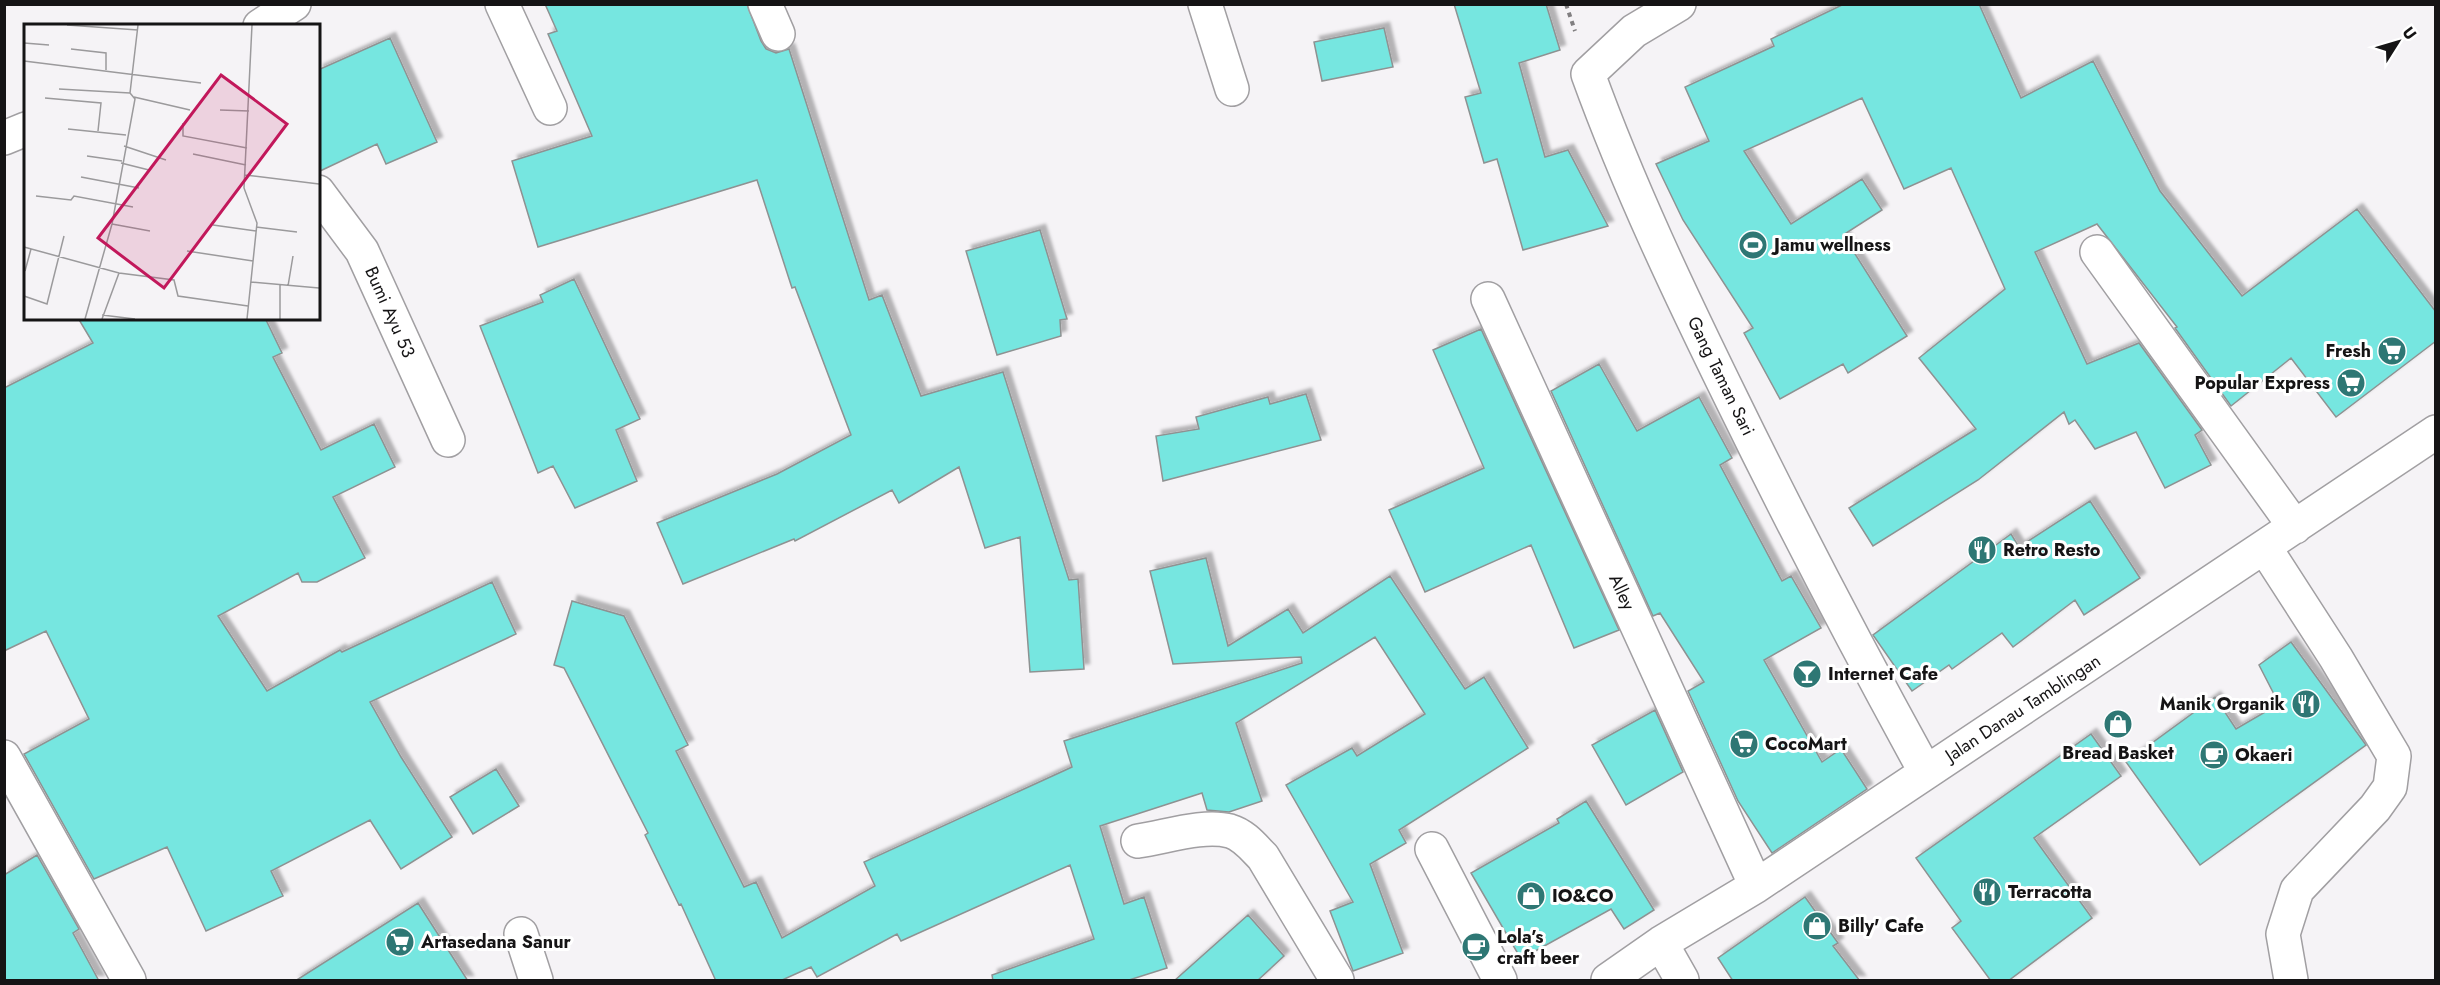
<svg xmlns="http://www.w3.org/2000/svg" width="2440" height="985" font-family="Jost,sans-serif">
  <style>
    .building { fill: #76e6e0; stroke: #8e9292; stroke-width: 1.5; filter: url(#shadow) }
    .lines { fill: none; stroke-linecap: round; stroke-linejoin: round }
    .minor-casing { stroke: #a19fa2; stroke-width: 36 }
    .path { stroke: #817f81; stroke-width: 4; stroke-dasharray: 4.5 4.5; stroke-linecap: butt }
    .minor { stroke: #fff; stroke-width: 33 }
    .labels { text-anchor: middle; stroke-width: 6; stroke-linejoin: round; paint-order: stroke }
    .poi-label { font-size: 18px; font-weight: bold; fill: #151415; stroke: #fff; text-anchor: start }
    .street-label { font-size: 18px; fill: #151415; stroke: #fff }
    .inset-road { fill: none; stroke: #9b9a9c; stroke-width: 1.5 }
    .view { fill: #c2185b; fill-opacity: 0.15; stroke: #c2185b; stroke-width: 3 }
    .inset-edge { fill: none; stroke: #151415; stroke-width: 3 }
  </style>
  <defs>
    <filter id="shadow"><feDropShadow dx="5.5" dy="-5.5" stdDeviation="1.5" flood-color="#0004"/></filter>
  </defs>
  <rect width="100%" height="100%" fill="#f5f3f6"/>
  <!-- building -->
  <path class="building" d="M545 4H747L761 41 766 49 776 53 789 49 869 300 882 295 921 396 1003 372 1069 580 1078 579 1084 669 1030 672 1020 537 985 548 959 467 899 503 892 490 795 541 794 539 683 584 657 523 777 474 851 435 795 287 792 288 757 180 538 247 512 161 592 136 548 34 557 31Z
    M1454 4H1546L1560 50 1519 63 1545 157 1568 150 1608 226 1523 250 1497 159 1484 163 1465 97 1481 93Z
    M1844 4H1979L2021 98 2093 61 2160 191 2242 296 2357 209 2436 312V341L2336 417 2291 358 2231 406 2175 328 2177 327 2097 224 2035 252 2087 364 2139 343 2202 430 2195 435 2211 465 2165 488 2136 432 2095 449 2075 420 2069 424 2064 412 1978 480 1873 546 1849 508 1976 429 1919 358 2005 289 1951 168 1904 189 1862 98 1744 151 1791 224 1862 179 1882 210 1843 235 1907 336 1848 373 1843 364 1780 399 1744 333 1753 328 1683 220 1656 164 1709 141 1685 87 1774 46 1771 39Z
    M1384 28 1393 67 1322 81 1314 42Z
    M390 38 437 142 386 164 377 144 318 172V70Z
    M1040 230 1067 319 1060 320 1061 336 997 355 966 251Z
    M574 279 640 419 616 430 637 481 575 508 553 466 538 473 480 326 543 302 540 295Z
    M78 318H265L282 353 273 357 321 450 374 424 395 467 333 497 365 558 317 582H302L298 573 218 616 267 691 340 650 342 652 492 582 516 634 370 702 401 757 452 837 401 869 370 820 271 871 283 896 206 931 167 847 94 879 24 754 89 719 46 631 4 651V388L93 343Z
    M1481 329 1619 630 1574 648 1531 545 1425 592 1389 510 1484 468 1433 350Z
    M1599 364 1637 431 1699 397 1732 458 1720 465 1782 581 1791 576 1821 628 1764 660 1822 762 1841 749 1867 789 1772 853 1738 801 1688 691 1704 682 1660 613 1653 616 1551 391Z
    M1306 394 1321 440 1163 481 1156 436 1199 429 1196 417 1268 397 1270 404Z
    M2090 501 2140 578 2084 615 2075 600 2013 647 2002 633 1952 669 1949 665 1912 691 1873 635 2011 534 2019 547Z
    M1206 558 1228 646 1288 609 1303 633 1390 576 1465 689 1484 677 1528 748 1399 830 1406 843 1370 864 1403 953 1353 971 1330 911 1353 902 1286 785 1352 748 1357 756 1425 714 1375 637 1236 723 1262 801 1229 812 1207 810 1202 793 1100 826 1124 904 1144 897 1167 968 1126 981H993L992 975 1094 939 1070 865 901 941 897 934 817 977 811 967 780 981H716L681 904 679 905 645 835 648 833 564 668 554 665 572 601 624 616 688 745 676 751 744 887 756 882 782 938 875 886 864 862 1072 767 1064 741 1302 663 1301 657 1173 664 1150 571Z
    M2291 642 2366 745 2200 865 2126 762 2215 697 2236 729 2279 704 2259 665Z
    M1655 710 1683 772 1626 805 1592 745Z
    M2091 734 2121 776 2034 838 2092 918 2008 981H1991L1952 928 1961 921 1916 858Z
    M496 769 519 806 473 834 450 797Z
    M1586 801 1654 910 1624 929 1611 909 1521 959 1471 873 1559 823 1557 819Z
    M37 855 79 929 73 933 99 981H4V875Z
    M1805 897 1838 943 1833 946 1860 981H1733L1718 958Z
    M418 903 468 981H295Z
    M1248 915 1284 956 1257 981H1174Z"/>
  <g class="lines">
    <!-- minor casing -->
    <g class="minor-casing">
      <path id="minor" d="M502 4 550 108
        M765 4 778 34
        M1205 4 1232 89
        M1679 4 1634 31 1588 74C1629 187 1680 294 1733 402 1794 527 1858 649 1925 771
        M260 26 294 4
        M4 138 26 129
        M318 192 362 251 448 440
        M2097 252 2295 527
        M1488 299 1756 886
        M2265 548 2336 658 2394 756 2390 787 2375 808 2297 890 2283 934 2291 980
        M4 757 129 980
        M1138 841C1166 837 1203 824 1230 831 1244 835 1254 848 1263 857L1337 980
        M1432 849 1500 980
        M521 934 536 980
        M1661 943 1682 980
        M1608 980 1661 943 1756 886 2436 432"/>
    </g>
    <!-- path -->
    <path class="path" d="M1566 4 1575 31"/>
    <!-- minor -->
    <use href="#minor" class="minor"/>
  </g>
  <!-- icons -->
  <defs>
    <g id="stadium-disc" transform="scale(1.5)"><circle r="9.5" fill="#2e7774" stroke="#fff"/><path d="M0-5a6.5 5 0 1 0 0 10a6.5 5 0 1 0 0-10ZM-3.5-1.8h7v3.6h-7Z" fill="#fff"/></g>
    <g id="supermarket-disc" transform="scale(1.5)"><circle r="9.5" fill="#2e7774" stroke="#fff"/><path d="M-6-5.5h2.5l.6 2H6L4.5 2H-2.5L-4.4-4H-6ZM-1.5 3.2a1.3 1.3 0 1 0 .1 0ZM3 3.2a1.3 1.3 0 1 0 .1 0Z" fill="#fff"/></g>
    <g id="restaurant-disc" transform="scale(1.5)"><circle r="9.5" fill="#2e7774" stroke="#fff"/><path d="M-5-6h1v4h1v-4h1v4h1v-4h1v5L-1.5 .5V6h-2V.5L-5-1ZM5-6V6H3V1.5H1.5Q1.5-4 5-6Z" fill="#fff"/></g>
    <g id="bar-disc" transform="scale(1.5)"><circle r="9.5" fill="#2e7774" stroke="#fff"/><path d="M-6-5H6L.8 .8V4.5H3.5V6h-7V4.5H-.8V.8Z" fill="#fff"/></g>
    <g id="shop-disc" transform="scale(1.5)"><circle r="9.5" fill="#2e7774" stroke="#fff"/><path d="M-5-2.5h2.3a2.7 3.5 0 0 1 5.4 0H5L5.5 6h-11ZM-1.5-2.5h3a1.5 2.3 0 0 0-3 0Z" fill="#fff"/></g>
    <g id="cafe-disc" transform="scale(1.5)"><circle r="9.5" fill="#2e7774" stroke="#fff"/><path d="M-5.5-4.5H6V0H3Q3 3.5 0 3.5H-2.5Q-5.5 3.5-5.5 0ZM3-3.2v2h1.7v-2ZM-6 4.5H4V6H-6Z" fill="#fff"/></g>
  </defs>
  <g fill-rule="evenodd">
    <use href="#stadium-disc" x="1753" y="245"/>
    <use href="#supermarket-disc" x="2392" y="351"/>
    <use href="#supermarket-disc" x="2351" y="383"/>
    <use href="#restaurant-disc" x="1982" y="550"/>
    <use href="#bar-disc" x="1807" y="674"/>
    <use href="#restaurant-disc" x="2306" y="704"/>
    <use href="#shop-disc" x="2118" y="724"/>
    <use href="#supermarket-disc" x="1744" y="744"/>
    <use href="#cafe-disc" x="2214" y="755"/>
    <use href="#restaurant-disc" x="1987" y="892"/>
    <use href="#shop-disc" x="1531" y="896"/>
    <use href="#shop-disc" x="1817" y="926"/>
    <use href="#supermarket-disc" x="400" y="942"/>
    <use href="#cafe-disc" x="1476" y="947"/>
  </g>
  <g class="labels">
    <!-- poi labels -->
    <g class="poi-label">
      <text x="1774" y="251">Jamu wellness</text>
      <text x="2371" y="357" text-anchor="end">Fresh</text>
      <text x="2330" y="389" text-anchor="end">Popular Express</text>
      <text x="2003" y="556">Retro Resto</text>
      <text x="1828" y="680">Internet Cafe</text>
      <text x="2285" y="710" text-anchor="end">Manik Organik</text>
      <text x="1765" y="750">CocoMart</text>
      <text x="2118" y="759" text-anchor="middle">Bread Basket</text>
      <text x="2235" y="761">Okaeri</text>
      <text x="2008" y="898">Terracotta</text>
      <text x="1552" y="902">IO&amp;CO</text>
      <text x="1838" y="932">Billy' Cafe</text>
      <text x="1497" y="943">Lola’s<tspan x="1497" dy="21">craft beer</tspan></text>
      <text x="421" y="948">Artasedana Sanur</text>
    </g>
    <!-- street labels -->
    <g class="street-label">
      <text transform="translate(390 312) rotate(66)" y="6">Bumi Ayu 53</text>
      <text transform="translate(1721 376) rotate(64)" y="6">Gang Taman Sari</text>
      <text transform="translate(1622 592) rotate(65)" y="6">Alley</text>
      <text transform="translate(2023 708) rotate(-33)" y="6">Jalan Danau Tamblingan</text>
    </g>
  </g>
  <!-- overview -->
  <g transform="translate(24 24)">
    <rect width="296" height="296" fill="#f5f3f6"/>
    <path class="inset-road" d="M43 1 114 6M0 19 25 21M47 25 82 29V46M0 37 177 59M35 65 106 69M110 73 166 86M21 74 77 79 74 107M196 86 225 87M159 99V112L223 124M44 105 102 111M100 122 142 136M169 130 222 141M63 132 98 137M97 139 125 146M221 151 295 160M57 153 115 164M12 172 47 176 50 172 109 183M88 200 126 207M189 201 232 207M232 203 273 208M0 223 95 249 150 256 154 272 224 282M163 227 229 237M1 247 7 225M227 258 295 264M264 262 269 232M0 272 23 280 40 212M78 291 111 295M61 295 88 200 111 75 106 69 114 1M78 295 95 249M223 295 233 199 220 164 228 1M256 295V261"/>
    <path class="view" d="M197 51 263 100 140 264 74 214Z"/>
    <rect width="296" height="296" class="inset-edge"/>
  </g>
  <!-- border -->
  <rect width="2440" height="985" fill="none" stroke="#151415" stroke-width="12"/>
  <!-- north arrow -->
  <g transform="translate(2398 42) rotate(53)" stroke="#ffffff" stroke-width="4.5" paint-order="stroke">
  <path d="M0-4.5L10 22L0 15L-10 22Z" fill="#151415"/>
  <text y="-9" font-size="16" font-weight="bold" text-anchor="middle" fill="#151415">U</text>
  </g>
</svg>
